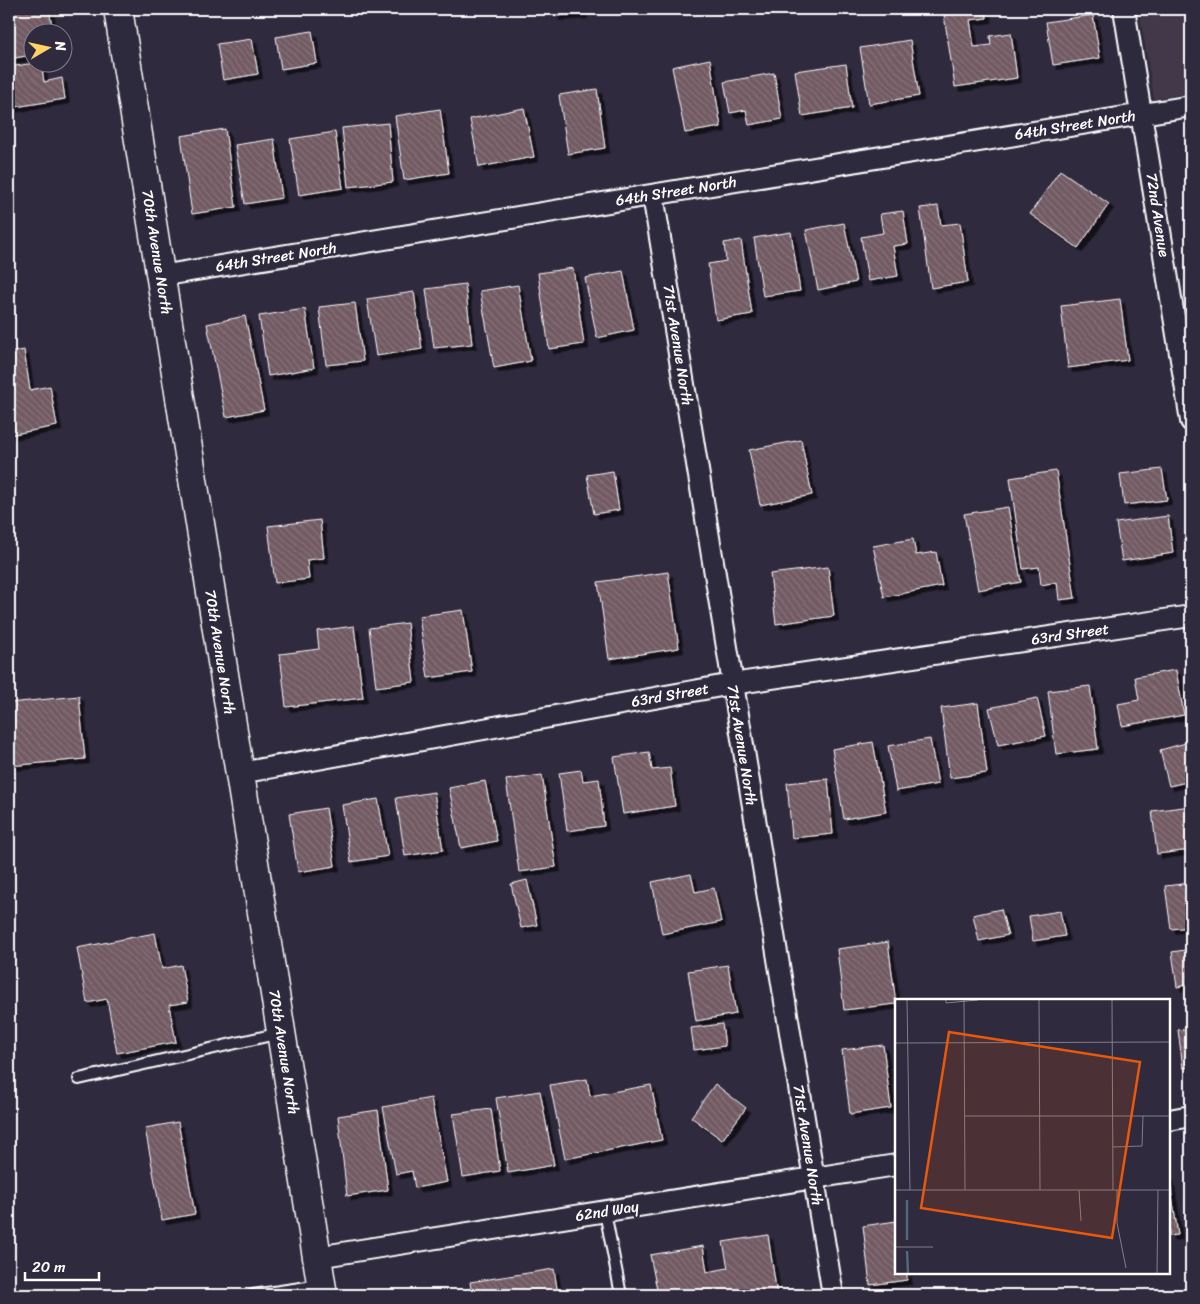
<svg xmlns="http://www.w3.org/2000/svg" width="1200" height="1304" font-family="Sriracha,sans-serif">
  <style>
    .built { fill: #433848 }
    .building { fill: url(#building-back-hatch); stroke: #fff; filter: url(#shadow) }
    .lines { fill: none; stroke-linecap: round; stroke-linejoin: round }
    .lane-casing { stroke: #fff; stroke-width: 14 }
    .street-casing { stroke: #fff; stroke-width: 24 }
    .secondary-casing { stroke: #fff; stroke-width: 31 }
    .lane { stroke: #2f2a3d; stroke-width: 10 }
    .street { stroke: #2f2a3d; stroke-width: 20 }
    .secondary { stroke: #2f2a3d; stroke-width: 28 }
    .labels { text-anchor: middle; stroke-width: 4.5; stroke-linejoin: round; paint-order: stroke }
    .street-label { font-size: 15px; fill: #fff; stroke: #2f2a3d }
    .inset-river { fill: none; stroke: #52697d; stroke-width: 2.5 }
    .inset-road { fill: none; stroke: #827f8b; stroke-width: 1 }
    .view { fill: #e8590c; fill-opacity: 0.15; stroke: #e8590c; stroke-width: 2.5 }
    .inset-edge { fill: none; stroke: #fff; stroke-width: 2.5 }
  </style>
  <defs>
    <pattern id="building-back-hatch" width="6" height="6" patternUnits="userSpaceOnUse" patternTransform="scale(1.25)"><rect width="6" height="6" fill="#725a63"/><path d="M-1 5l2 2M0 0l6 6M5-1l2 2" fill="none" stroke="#87737a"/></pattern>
    <filter id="shadow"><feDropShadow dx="4.5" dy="4.5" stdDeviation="0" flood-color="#0009"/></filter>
  </defs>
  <rect width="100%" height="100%" fill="#2f2a3d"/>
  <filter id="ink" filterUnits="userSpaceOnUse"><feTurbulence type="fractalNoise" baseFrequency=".02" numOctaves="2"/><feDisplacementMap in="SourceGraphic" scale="10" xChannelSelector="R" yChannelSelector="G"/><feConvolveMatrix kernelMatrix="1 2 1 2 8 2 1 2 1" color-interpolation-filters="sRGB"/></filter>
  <g filter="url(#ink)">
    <!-- built -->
    <path class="built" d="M1139 9H1191V93L1154 99Z"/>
    <!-- building -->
    <path class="building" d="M17 9H49L53 32H32V55L9 59V10Z
      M554 9H583V14L555 16Z
      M965 9H986L987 18 970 20 974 47 991 45 990 36 1011 33 1017 78 955 87 944 15 965 12Z
      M1185 9H1191V53Z
      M1093 15 1100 58 1053 65 1046 22Z
      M312 31 317 63 281 69 276 37Z
      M252 39 258 74 223 80 217 44Z
      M910 40 919 96 869 104 860 48Z
      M710 59 721 127 685 133 672 67Z
      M41 62 44 82 62 78 65 99 9 108V67Z
      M846 64 852 108 802 116 795 71Z
      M774 73 782 119 749 125 746 110 730 113 724 82Z
      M597 89 605 148 568 154 559 95Z
      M524 108 534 157 479 167 470 119Z
      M440 109 449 173 404 180 395 116Z
      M388 123 393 182 348 187 342 128Z
      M225 129 236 207 192 214 181 136Z
      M335 132 343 188 299 195 290 139Z
      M274 139 282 198 245 204 235 145Z
      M1060 170 1109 204 1078 248 1030 214Z
      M938 206 941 225 960 223 968 282 931 288 920 208Z
      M903 211 908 244 893 246 898 276 868 281 861 237 883 233 880 214Z
      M844 223 856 282 818 290 806 230Z
      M791 232 800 291 763 296 754 238Z
      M741 240 752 314 716 320 708 264 726 261 724 243Z
      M573 268 584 344 549 349 538 273Z
      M623 271 634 330 597 338 585 278Z
      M465 284 472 344 434 348 426 289Z
      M518 285 531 361 494 368 480 291Z
      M414 292 422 349 376 356 367 299Z
      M1120 299 1128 360 1068 368 1061 306Z
      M355 303 363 361 326 365 319 307Z
      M305 309 314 368 268 376 259 316Z
      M245 316 264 410 226 417 207 324Z
      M24 350 30 390 50 386 57 426 9 435V353Z
      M801 440 812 495 760 505 749 450Z
      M1162 469 1167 500 1124 505 1120 474Z
      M613 471 619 510 594 514 587 475Z
      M1056 471 1075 598 1059 600 1057 582 1041 585 1039 567 1023 569 1010 478Z
      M1008 507 1021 582 978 590 964 514Z
      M1168 516 1173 553 1122 561 1116 523Z
      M320 520 324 558 307 560 309 579 275 583 268 526Z
      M913 539 916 555 936 552 942 586 884 597 873 546Z
      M828 567 834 616 776 624 770 574Z
      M668 572 679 648 609 659 598 582Z
      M463 610 472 672 428 678 419 616Z
      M407 623 414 682 376 687 369 628Z
      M354 626 363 698 286 707 280 654 319 649 317 631Z
      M1176 670 1184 715 1122 726 1118 704 1139 700 1135 677Z
      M1090 686 1098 749 1056 754 1048 691Z
      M79 696 85 759 9 766V703Z
      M1037 698 1046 736 998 745 989 708Z
      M978 703 987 773 950 778 941 708Z
      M930 739 938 784 896 791 888 746Z
      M873 742 886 812 844 819 832 749Z
      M1186 743 1191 763V781L1169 786 1160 750Z
      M649 752 652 770 670 768 675 806 623 814 614 757Z
      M581 770 583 781 599 779 604 826 567 831 559 773Z
      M542 775 556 867 519 872 506 780Z
      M828 779 833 834 792 838 787 783Z
      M485 781 497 841 461 848 449 788Z
      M434 792 443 850 405 856 396 798Z
      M378 799 388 856 351 862 342 805Z
      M1191 806V850L1157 854 1152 811Z
      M326 808 335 866 298 872 289 814Z
      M691 874 695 892 714 888 721 922 662 934 652 882Z
      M527 880 537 925 521 928 511 884Z
      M1191 883V927L1171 929 1165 886Z
      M1001 909 1008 935 979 941 973 915Z
      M1060 911 1065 936 1033 941 1029 916Z
      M155 933 162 969 181 965 188 1002 169 1005 176 1042 117 1053 107 999 87 1003 77 948Z
      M888 942 896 1004 844 1010 837 949Z
      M1191 949V984L1177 987 1172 952Z
      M728 965 736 1014 696 1021 688 971Z
      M722 1024 725 1046 694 1050 691 1028Z
      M1191 1028V1067L1183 1068 1178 1030Z
      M883 1045 891 1108 850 1114 842 1050Z
      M587 1079 590 1096 651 1085 662 1140 565 1159 550 1085Z
      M715 1084 746 1108 722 1140 691 1117Z
      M540 1091 554 1165 508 1173 496 1098Z
      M431 1098 447 1182 415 1188 412 1171 396 1174 383 1107Z
      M491 1109 500 1171 463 1177 453 1114Z
      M378 1110 388 1190 347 1196 338 1116Z
      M178 1122 195 1214 162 1220 145 1128Z
      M1169 1176 1178 1235 1169 1236Z
      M896 1221V1273H907V1280L870 1285 863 1226Z
      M768 1235 777 1295H658L650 1255 703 1246 707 1272 728 1268 723 1242Z
      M554 1269 558 1295H472L470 1282Z"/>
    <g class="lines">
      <!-- lane casing -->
      <g class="lane-casing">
        <path id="lane" d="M79 1079 280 1033
          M605 1212 621 1295
          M253 1295 321 1285"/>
      </g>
      <!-- street casing -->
      <g class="street-casing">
        <path id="street" d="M1124 9 1191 421
          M653 195 833 1295
          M160 276 1191 106
          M240 773 732 684 1191 616
          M1169 1120 1191 1116
          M317 1257 896 1165"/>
      </g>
      <!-- secondary casing -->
      <g class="secondary-casing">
        <path id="secondary" d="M118 9 323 1295"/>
      </g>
      <!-- lane -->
      <use href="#lane" class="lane"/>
      <!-- street -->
      <use href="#street" class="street"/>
      <!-- secondary -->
      <use href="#secondary" class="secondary"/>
    </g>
  </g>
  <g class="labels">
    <!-- street labels -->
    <g class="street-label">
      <text transform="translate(1075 125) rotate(-9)" y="5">64th Street North</text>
      <text transform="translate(676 191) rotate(-9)" y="5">64th Street North</text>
      <text transform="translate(1158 215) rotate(81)" y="5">72nd Avenue</text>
      <text transform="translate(157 252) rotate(81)" y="5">70th Avenue North</text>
      <text transform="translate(276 257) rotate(-9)" y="5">64th Street North</text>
      <text transform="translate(678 345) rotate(81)" y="5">71st Avenue North</text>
      <text transform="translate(1070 634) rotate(-8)" y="5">63rd Street</text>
      <text transform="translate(220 652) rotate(81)" y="5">70th Avenue North</text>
      <text transform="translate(670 695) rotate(-10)" y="5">63rd Street</text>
      <text transform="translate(742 745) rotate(81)" y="5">71st Avenue North</text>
      <text transform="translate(284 1052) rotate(81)" y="5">70th Avenue North</text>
      <text transform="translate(808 1145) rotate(81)" y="5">71st Avenue North</text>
      <text transform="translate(607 1211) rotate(-9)" y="5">62nd Way</text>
    </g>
  </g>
  <!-- overview -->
  <g transform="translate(895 999)">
    <rect width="275" height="275" fill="#2f2a3d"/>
    <path class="inset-river" d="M12 201V241M12 252 13 274"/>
    <path class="inset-road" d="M12 1 15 191M51 1V4L83 1M69 1 70 191M144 1 145 191M217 1 218 191M0 44 275 43M70 117H275M218 148 247 147 248 117M0 191H275M184 191 186 222M222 191V224L231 269M0 248H38M262 274 263 191"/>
    <path class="view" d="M54 33 245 63 217 239 26 209Z"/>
    <rect width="275" height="275" class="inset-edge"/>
  </g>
  <!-- margin -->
  <rect width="1200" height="1304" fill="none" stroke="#2f2a3d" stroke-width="30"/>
  <rect x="15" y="15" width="1170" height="1274" fill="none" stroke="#fff" stroke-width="2" filter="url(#ink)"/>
  <!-- north arrow -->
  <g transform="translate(48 48) rotate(81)"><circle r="24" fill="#2f2a3d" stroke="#827f8b"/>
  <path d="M0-4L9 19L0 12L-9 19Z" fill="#ffd166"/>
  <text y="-8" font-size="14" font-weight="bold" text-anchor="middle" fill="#ffffff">N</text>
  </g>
  <!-- scale -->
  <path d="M25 1272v8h74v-8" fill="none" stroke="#ffffff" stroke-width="2.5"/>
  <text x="32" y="1272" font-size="15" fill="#ffffff" stroke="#2f2a3d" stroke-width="4" paint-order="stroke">20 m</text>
</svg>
